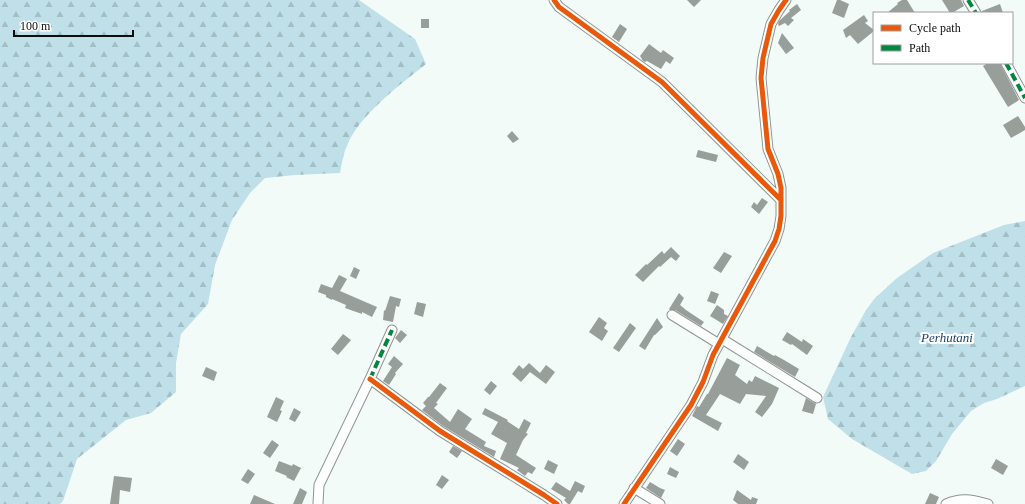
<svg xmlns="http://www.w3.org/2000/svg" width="1025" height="504" font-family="'Times New Roman',serif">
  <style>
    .forest { fill: url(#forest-firs) }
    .building { fill: #989e9a }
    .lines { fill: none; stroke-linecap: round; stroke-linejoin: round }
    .minor-casing { stroke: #909492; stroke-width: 11 }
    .minor { stroke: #fdfefe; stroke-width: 9 }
    .quiet { stroke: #00873e; stroke-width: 4; stroke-dasharray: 8 4; stroke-linecap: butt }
    .cycleway-casing { stroke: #fff; stroke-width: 8 }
    .cycleway { stroke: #e8590c; stroke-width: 5 }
    .labels { text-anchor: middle; stroke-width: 4; stroke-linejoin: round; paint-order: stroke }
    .park-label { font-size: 13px; font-style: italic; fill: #1b4168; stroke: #fff }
  </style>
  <defs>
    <pattern id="forest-firs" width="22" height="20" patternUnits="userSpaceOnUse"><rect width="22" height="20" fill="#bfe0e8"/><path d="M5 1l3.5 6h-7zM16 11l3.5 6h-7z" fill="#a3bfc6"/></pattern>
  </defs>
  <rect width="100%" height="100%" fill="#f2fbf7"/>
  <!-- forest -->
  <path class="forest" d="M0 0H359L415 39 426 64C401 84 358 116 347 146 343 154 342 164 340 173L295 175 265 178 250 193 232 220 215 265 208 304 181 334 176 363V392L151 413 126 420 77 459 63 501 60 504H0Z
    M1025 221V386L997 399 984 403 971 411 952 434 936 461 926 471 912 474 852 439 828 419 823 397 851 337 866 310 875 298 897 278 933 253 1004 225Z"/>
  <!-- building -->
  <path class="building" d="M687 0H701L694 7Z
    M837 0H840L849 4 844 18 832 13Z
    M902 0H907L915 13H887L898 4 897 3Z
    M942 0H961L964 6 952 13H950Z
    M797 4 801 10 791 18 794 20 788 26 785 23 779 26 778 24 779 21 790 11 789 10Z
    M1000 4 1003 13H982V11Z
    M864 15 868 21 865 23 874 30V31L858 44 850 35 846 38 843 30Z
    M421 19H429V28H421Z
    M620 24 627 29 619 42 612 37Z
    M782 33 794 48 786 54 778 43Z
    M649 44 661 53 663 50 674 58 670 64 666 61 661 69 647 61 645 62 643 61 640 56Z
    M988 63H1000L1019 100 1008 107 983 66Z
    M1018 116 1025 127V130L1011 138 1003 125Z
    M512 131 519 139 513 143 507 136Z
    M698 150 718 155 716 162 696 157Z
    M762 198 768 202 759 214 751 207 754 202 757 205Z
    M671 247 680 256 676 261 671 257 660 267 659 266 643 282 635 275 646 264 647 265 662 251 664 254Z
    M724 252 732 256 721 273 713 268Z
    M354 267 360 270 356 279 350 276Z
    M339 275 347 279 340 291 377 307 372 317 362 312V314L345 308 346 305 332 299V300L326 297V295L318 292 321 284 332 288Z
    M711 291 719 294 715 304 707 301Z
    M679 293 684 298 680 305 686 310 704 322 701 326 675 310H670L669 309Z
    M390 296 401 299 399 307 396 306 393 322 383 320 384 310 385 311Z
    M417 302 426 304 423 317 414 314Z
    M717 305 724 310V314L728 316 723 324 710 316Z
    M599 317 607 323 604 328 608 331 602 341 589 332Z
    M657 318 663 327 655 335H654L645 350 639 346Z
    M630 323 636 328 619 352 613 348Z
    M401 330 407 335 400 343 395 338Z
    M787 332 802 342 803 339 813 346 807 355 792 344 791 345 782 340Z
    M343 334 351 340 338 355 331 349Z
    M757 346 774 356 775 355 784 360 799 369 795 377 754 352Z
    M394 356 403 364 395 373 396 374 389 385 383 381 392 367 388 364Z
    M727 358 740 365 735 375 747 384 749 380 752 382 755 376 779 388 772 404 762 417 755 412 766 396 746 394 740 404 720 394 706 415 722 423 718 431 692 416 697 406 699 407 707 394H708Z
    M529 363 540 373 546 365 555 372 546 384 530 372 521 382 512 374 519 365 523 369Z
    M206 367 217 372 214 381 202 376Z
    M491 381 497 386 490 395 484 390Z
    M440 383 447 388 436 403 438 404 434 408 450 422 458 409 472 419 465 429 486 442 484 446 496 451 494 457 443 426 422 410 426 406 423 403 428 397H429Z
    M276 397 284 401 280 410 282 411 277 422 267 417Z
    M806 398 816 404 813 414 802 411Z
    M294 408 301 412 295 422 289 419Z
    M485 408 508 420 507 421 519 429 524 419 531 423 526 433 528 434 523 440 516 455 536 468 532 474 528 472 525 476 517 470 519 468 500 459 507 443 491 434 498 422 482 414Z
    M678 439 685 444 677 456 670 451Z
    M272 440 279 445 270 458 263 453Z
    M453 446 462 451 457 458 449 452Z
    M738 454 749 462 744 470 733 462Z
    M996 459 1008 466 1003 475 991 468Z
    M548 460 558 465 554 474 544 469Z
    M279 461 292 466 293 464 301 468 294 481 286 477 287 476 275 471Z
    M670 467 679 472 676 478 667 474Z
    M248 469 255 474 248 484 241 480Z
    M442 475 449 480 442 489 436 485Z
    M114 476 132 478 130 492 120 490 119 504H110Z
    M575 481 585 486 582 493 578 491 570 504H568L564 500 566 498 551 489 556 482 570 491Z
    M650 482 660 488 665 490 661 498 646 488Z
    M300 488 307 492 302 504H293Z
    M737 490 751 500 752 497 758 499 756 504H738L733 500Z
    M930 493 939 497 936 504H925Z
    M254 495 275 504H250Z"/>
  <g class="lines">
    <!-- minor casing -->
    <g class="minor-casing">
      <path id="minor" d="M554 0 559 7 662 82 781 200
        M968 0 976 13
        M1006 63 1025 98
        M672 315 719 344
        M722 339 817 398
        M370 379 440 431 544 495 557 504
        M634 488 660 504
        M318 504 319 485 370 379 392 330
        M624 504 691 405 703 382 713 355 719 344 775 241 779 229 781 216V188L778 174 768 149 761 78 763 58 771 24 779 10 786 0
        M946 504C962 497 972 500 988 504"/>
    </g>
    <!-- minor -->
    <use href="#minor" class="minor"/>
    <!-- quiet -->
    <path class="quiet" d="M968 0 976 13
      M1006 63 1025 98
      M370 379 392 330"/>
    <!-- cycleway casing -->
    <g class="cycleway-casing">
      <path id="cycleway" d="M554 0 559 7 662 82 781 200
        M370 379 440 431 544 495 557 504
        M624 504 691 405 703 382 713 355 719 344 775 241 779 229 781 216V188L778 174 768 149 761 78 763 58 771 24 779 10 786 0"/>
    </g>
    <!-- cycleway -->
    <use href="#cycleway" class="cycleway"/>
  </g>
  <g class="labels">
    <!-- park labels -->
    <g class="park-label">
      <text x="947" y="342">Perhutani</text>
    </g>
  </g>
  <!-- legend -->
  <rect x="873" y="12" width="140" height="52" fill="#ffffff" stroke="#9e9e9e"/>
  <rect x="881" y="25" width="20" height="6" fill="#e8590c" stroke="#9e9e9e"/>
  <text x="909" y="32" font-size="12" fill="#0d0d0d">Cycle path</text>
  <rect x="881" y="45" width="20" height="6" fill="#00873e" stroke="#9e9e9e"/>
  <text x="909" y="52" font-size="12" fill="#0d0d0d">Path</text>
  <!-- scale -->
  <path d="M14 30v6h119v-6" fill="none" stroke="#0d0d0d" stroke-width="2"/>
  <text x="20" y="30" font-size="12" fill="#0d0d0d" stroke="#ffffff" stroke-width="3" paint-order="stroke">100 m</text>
</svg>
